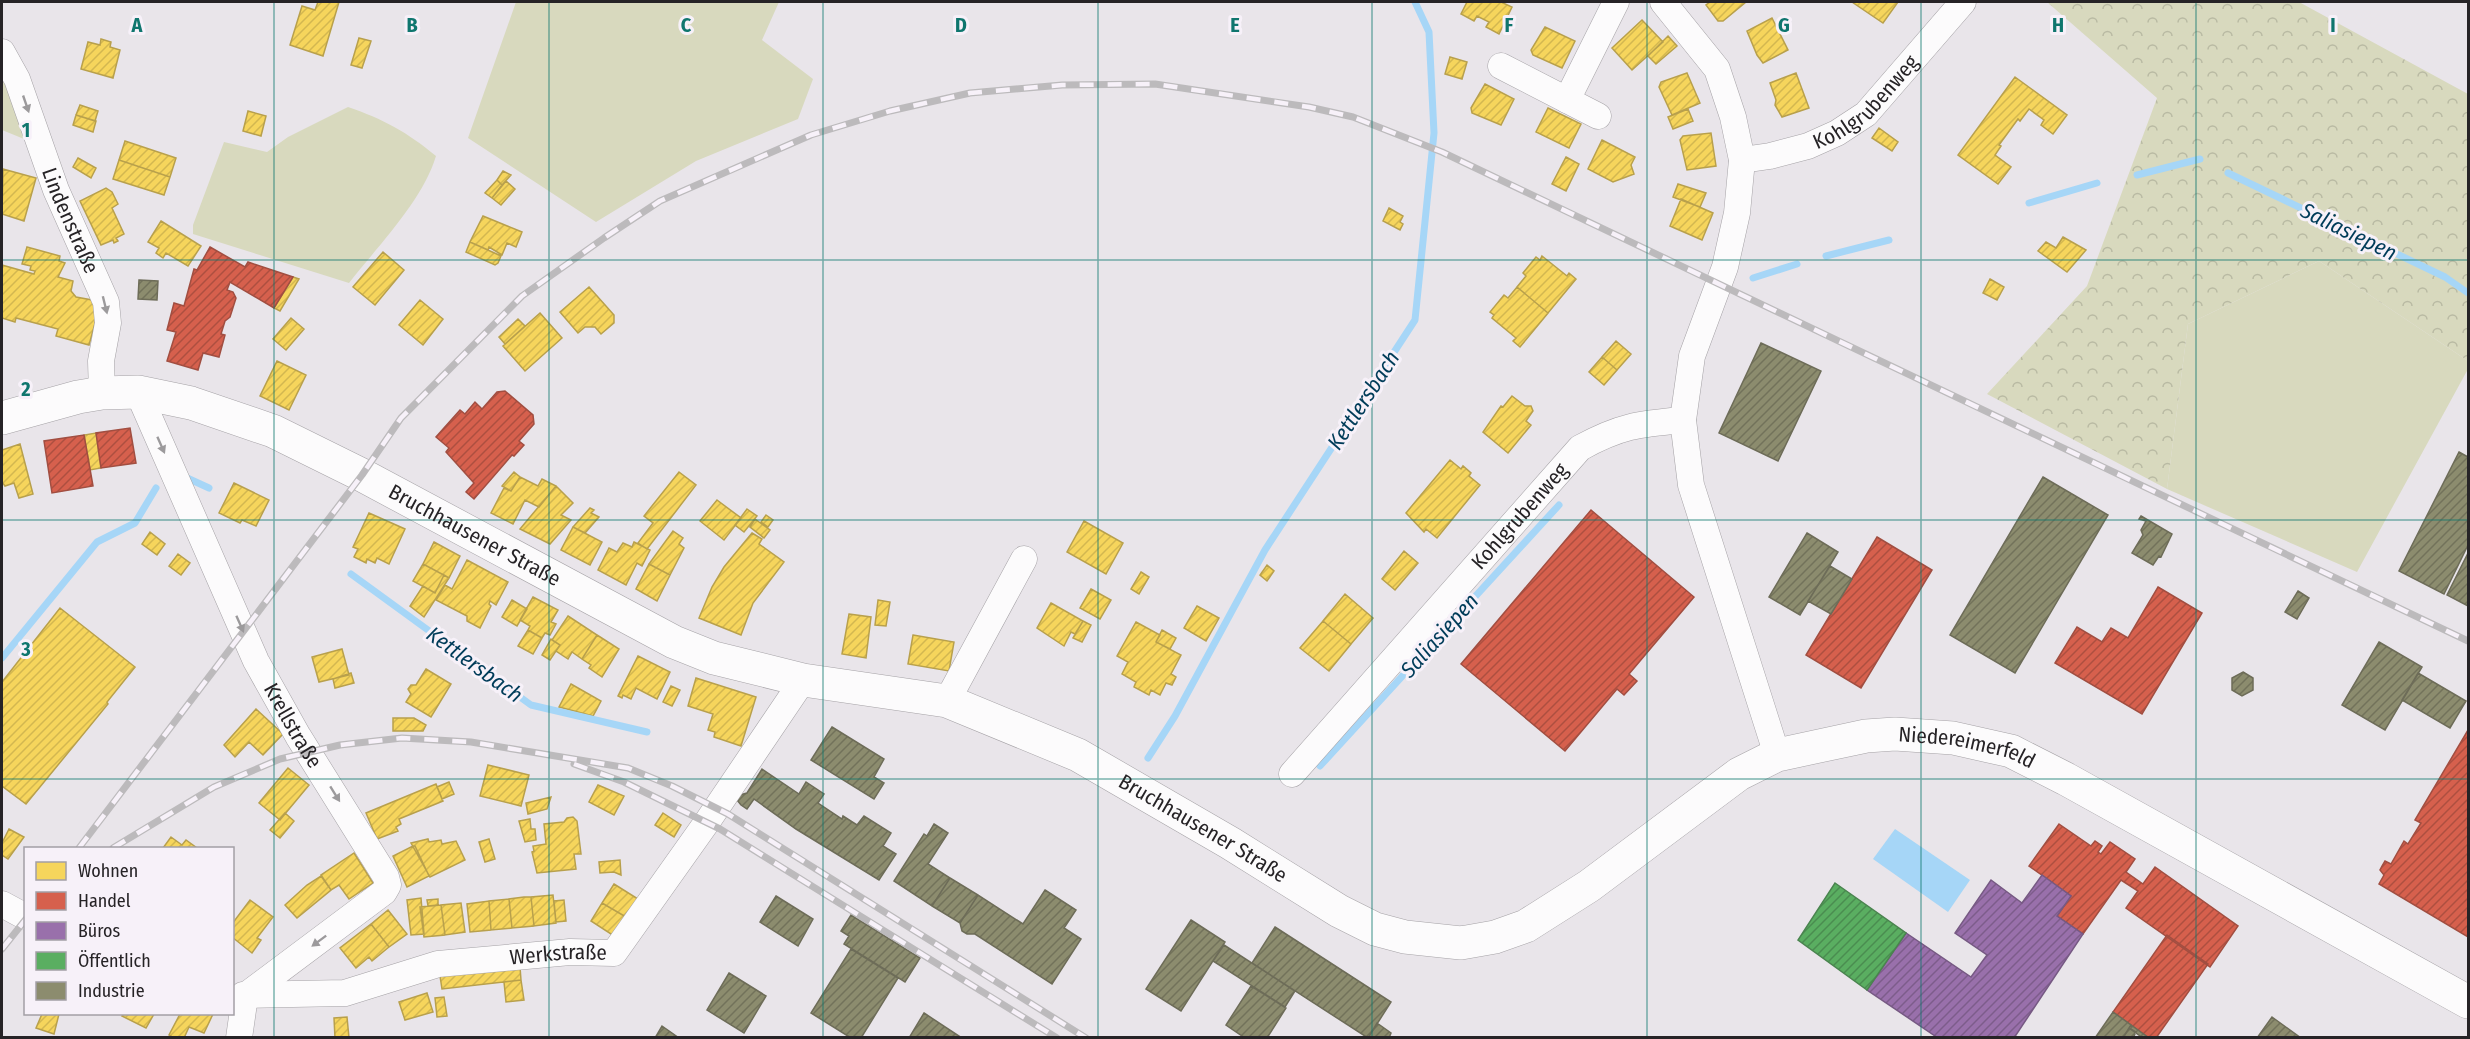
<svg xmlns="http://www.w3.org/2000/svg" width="2470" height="1039" font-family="'Fira Sans Condensed',sans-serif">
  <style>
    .green { fill: #d8d9be }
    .forest { fill: url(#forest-crowns) }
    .water { fill: #a6d6f7 }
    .homes { fill: url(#homes-hatch); stroke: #b8a04c; stroke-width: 1.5 }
    .shops { fill: url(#shops-hatch); stroke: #a14e41; stroke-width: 1.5 }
    .offices { fill: url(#offices-hatch); stroke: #765983; stroke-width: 1.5 }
    .public { fill: url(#public-hatch); stroke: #4a844f; stroke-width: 1.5 }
    .industry { fill: url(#industry-hatch); stroke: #6d6c58; stroke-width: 1.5 }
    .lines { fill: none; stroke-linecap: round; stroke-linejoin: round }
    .stream { stroke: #a6d6f7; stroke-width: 7 }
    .street-casing { stroke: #a5a2a6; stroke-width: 27 }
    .secondary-casing { stroke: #a5a2a6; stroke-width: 34 }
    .street { stroke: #fcfbfc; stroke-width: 26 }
    .secondary { stroke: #fcfbfc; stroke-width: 33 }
    .rail-casing { stroke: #bcbabc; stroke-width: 7 }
    .rail { stroke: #f7f1f9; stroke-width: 4.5; stroke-dasharray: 14; stroke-linecap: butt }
    .oneway { fill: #9c9a9c }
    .grid { fill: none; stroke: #0f766e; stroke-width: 1.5; stroke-opacity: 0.55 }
    .labels { text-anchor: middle; stroke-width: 6; stroke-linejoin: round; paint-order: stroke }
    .street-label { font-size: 21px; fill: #262326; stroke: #f7f1f9 }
    .water-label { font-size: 22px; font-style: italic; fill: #003c59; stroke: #f7f1f9 }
    .grid-label { font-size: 20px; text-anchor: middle; font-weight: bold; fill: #0f766e; stroke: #f7f1f9; stroke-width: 6; stroke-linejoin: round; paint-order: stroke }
  </style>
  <defs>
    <pattern id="forest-crowns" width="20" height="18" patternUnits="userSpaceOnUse" patternTransform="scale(1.5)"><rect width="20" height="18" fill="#d8d9be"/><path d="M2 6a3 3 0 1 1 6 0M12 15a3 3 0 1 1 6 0" fill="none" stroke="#b9baa3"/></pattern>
    <pattern id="homes-hatch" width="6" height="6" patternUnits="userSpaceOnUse" patternTransform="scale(1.5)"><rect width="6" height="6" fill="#f6d55c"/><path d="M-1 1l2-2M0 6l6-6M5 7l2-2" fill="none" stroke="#d3b750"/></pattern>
    <pattern id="shops-hatch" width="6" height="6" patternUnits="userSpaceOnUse" patternTransform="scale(1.5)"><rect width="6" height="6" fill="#d6604d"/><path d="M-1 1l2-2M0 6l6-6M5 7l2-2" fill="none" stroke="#ad4f40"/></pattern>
    <pattern id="offices-hatch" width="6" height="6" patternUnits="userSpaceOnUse" patternTransform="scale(1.5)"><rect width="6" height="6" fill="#9970ab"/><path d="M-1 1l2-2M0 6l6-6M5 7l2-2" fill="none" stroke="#7d5c8b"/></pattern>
    <pattern id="public-hatch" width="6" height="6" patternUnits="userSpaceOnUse" patternTransform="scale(1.5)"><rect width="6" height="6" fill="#5aae61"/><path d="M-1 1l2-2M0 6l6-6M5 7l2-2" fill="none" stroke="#4a8d50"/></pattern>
    <pattern id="industry-hatch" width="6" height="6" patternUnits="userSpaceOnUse" patternTransform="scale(1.5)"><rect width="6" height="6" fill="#8c8c6e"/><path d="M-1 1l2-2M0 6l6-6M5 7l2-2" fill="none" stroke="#72725a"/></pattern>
  </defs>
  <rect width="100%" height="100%" fill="#e9e5ea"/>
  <!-- green -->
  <path class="green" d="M516 2H779L762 40 813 79 798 119 696 161 596 222 468 138Z
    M2 63 29 141 2 130Z
    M348 107C383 119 407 132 436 156 423 200 378 246 349 283L193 234V225L224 142 267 152 288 137Z
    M2319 261 2468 361V369L2357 572 2167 489 2188 324Z"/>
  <!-- forest -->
  <path class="forest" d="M2047 2H2299L2468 94V361L2319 261 2188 324 2167 489 1987 394 2087 286 2157 98Z"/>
  <!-- water -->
  <path class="water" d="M1895 829 1970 880 1948 912 1873 859Z"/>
  <!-- homes -->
  <path class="homes" d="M318 2H339L323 56 290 45 302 6 315 10Z
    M1467 2H1501L1512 7 1499 34 1486 27 1489 22 1477 16 1474 21 1461 14Z
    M1710 2H1746L1723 21H1718L1706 5Z
    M1852 2H1898L1883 23Z
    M1772 18 1788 50 1763 63 1757 55 1747 31Z
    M1642 20 1663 42 1632 70 1612 48Z
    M1545 27 1575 41 1562 68 1533 55 1531 50Z
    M1668 36 1677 46 1656 64 1648 56Z
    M359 38 371 41 362 68 351 65Z
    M101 39 111 42 110 47 120 50 113 78 81 69 88 42 100 45Z
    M1450 57 1467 62 1462 79 1445 74Z
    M1687 73 1700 103 1672 115 1659 87 1661 82Z
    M1796 73 1809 108 1782 117 1775 105 1776 100 1770 83Z
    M2015 77 2067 115 2053 134 2041 125 2044 120 2029 109 2020 121 2018 119 1999 145 2001 146 1995 155 2011 167 1998 184 1958 155Z
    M1485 84 1514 99 1501 125 1472 113 1471 108Z
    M80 105 98 111 95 121 76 115Z
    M1548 108 1581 124 1569 148 1536 132Z
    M1688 109 1693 121 1673 129 1668 117Z
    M248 111 266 116 261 136 243 131Z
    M76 115 96 121 93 132 73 125Z
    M1879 128 1898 142 1892 151 1872 138Z
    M1711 133 1716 166 1687 170 1680 140 1683 136Z
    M1602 140 1635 157 1631 165 1634 174 1613 182 1588 169Z
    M125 141 176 158 170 177 119 160Z
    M1566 157 1579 164 1566 191 1552 184Z
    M78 158 96 168 91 178 73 167Z
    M119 160 170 177 164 195 113 179Z
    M3 169 36 178 24 221 2 214Z
    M503 171 511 175 502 185 497 180Z
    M497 180 502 185 492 198 485 193Z
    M506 181 515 189 501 205 492 198Z
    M1678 184 1706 193 1700 207 1673 197Z
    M106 188 112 192 118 204 112 208 124 234 116 238 118 241 114 243 113 240 101 245 80 201Z
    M1681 199 1713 213 1702 240 1670 226Z
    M1389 208 1403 216 1400 222 1403 224 1400 230 1383 221Z
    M483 216 522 232 516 247 507 243 502 255 489 247 488 250 470 242Z
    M161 221 201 246 188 266 166 253 163 258 156 253 159 248 148 242Z
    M2063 237 2086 250 2067 272 2038 251 2046 242 2056 248Z
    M470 242 501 256 498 263 495 265 466 252Z
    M27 247 60 256 59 261 65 263 58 277 73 281 71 291 76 297 92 300 97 316 89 345 56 336 58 329 16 318 15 322 2 318V265L34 274 35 271 30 270 31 266 22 264Z
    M383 252 404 270 375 305 353 287Z
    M1542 256 1567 276 1569 273 1576 279 1548 313 1517 287 1526 276 1523 273 1536 257 1540 260Z
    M293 277 299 279 280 311 274 308Z
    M1990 279 2004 287 1997 300 1983 293Z
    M589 287 614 315V323L601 334 595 327H585L578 333 560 312Z
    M1517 287 1548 313 1520 347 1513 341 1516 338 1492 318 1494 315 1490 312 1504 295 1508 298Z
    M420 300 443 319 423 345 399 325Z
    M540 313 562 338 525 371 503 346Z
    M291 318 304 329 286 350 273 339Z
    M518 319 525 326 505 344 499 337Z
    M1616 341 1631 354 1617 370 1602 357Z
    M1602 357 1617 370 1604 385 1589 372Z
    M277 361 306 375 289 410 260 396Z
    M1512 396 1525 406H1531L1533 411 1526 421 1531 425 1508 453 1483 432 1501 406 1503 407Z
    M96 433 101 468 90 470 84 435Z
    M20 444 33 494 19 498 14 483 5 486 2 482V450Z
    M1450 460 1461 469 1463 466 1471 473 1469 476 1480 485 1437 538 1426 529 1424 532 1406 513Z
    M514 472 520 477 511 491 502 486Z
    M679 472 696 485 647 549 638 543 653 523 644 516Z
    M520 477 538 486 542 479 556 486 539 507 525 500 513 524 491 513 504 488 511 491Z
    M234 483 269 500 256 526 242 520 240 523 219 513Z
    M556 486 573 503 561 515 571 520 550 544 520 529Z
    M717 500 741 518 724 540 700 521Z
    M590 508 594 510 591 513 599 517 585 533 573 527Z
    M747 509 757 516 744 532 735 525Z
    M369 513 405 529 389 564 377 558 375 563 367 559 366 563 354 557 358 549 353 547Z
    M766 515 773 520 768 527 761 522Z
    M755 519 770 530 764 538 750 527Z
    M1084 521 1123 543 1106 574 1067 552Z
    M573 527 602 542 590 565 561 550Z
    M673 531 683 538 679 544 684 548 670 575 649 564Z
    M150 532 165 544 157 555 142 544Z
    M752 533 762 539 759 544 784 562 753 603 741 635 699 618 712 587 724 567Z
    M434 542 460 556 449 578 423 564Z
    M634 542 650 550 642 566 637 563 626 585 598 570 609 548 617 552 623 543 632 547Z
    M1404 551 1418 563 1395 590 1382 579Z
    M178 554 190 563 181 575 169 566Z
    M467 560 508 582 496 605 490 601 489 604 491 606 480 628 467 621V616L436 600 445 585 452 589Z
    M423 564 444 575 435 593 413 581Z
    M649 564 670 575 657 601 636 589Z
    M1267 565 1274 571 1267 581 1260 575Z
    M1141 572 1149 577 1139 594 1131 589Z
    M444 575 449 578 424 617 410 606 423 586 435 593Z
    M1091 589 1111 600 1100 619 1080 608Z
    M1345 594 1373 618 1351 644 1323 621Z
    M533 597 558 610 551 622 556 624 550 635 545 633 542 638 528 630 530 626 520 620Z
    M512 600 527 609 517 626 502 617Z
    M878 600 890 602 886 626 875 625Z
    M1051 603 1083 621 1075 634 1071 632 1064 646 1037 628Z
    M1197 606 1219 618 1206 641 1184 628Z
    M60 608 135 667 107 702 108 704 26 804 2 786V682Z
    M849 614 871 617 866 658 842 654Z
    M568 616 597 635 582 659 572 652 568 659 556 651 560 645 552 640Z
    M1083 621 1091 625 1082 642 1073 638Z
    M1323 621 1351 644 1329 671 1300 648Z
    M1136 622 1160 635 1156 642 1181 655 1171 674 1176 677 1172 685 1166 683 1160 695 1151 690 1149 695 1134 687 1136 682 1122 674 1128 662 1117 656Z
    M528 630 542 638 533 654 518 646Z
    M1162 630 1176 638 1170 649 1156 642Z
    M597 635 619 649 602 677 589 668 591 665 582 659Z
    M913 635 954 642 949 671 908 664Z
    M551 639 560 645 550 660 542 655Z
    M342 649 349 675 319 682 312 657Z
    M638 656 670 672 657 699 636 688 631 699 623 695 622 698 618 696Z
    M426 669 451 684 431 717 406 702 411 694 408 689 411 685H416Z
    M351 673 354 683 335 688 333 679Z
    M696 678 756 697 741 746 714 737 715 732 708 730 713 714 688 706Z
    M571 684 601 701 593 716 559 707Z
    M671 686 680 690 672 706 663 702Z
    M256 709 283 734 263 755 249 742 235 757 224 745Z
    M393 718H414L426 725 423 731H393Z
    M488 765 529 775 521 806 480 796Z
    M288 768 309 785 280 820 259 803Z
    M449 782 454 794 442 799 437 787Z
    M436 784 443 801 399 819 401 824 396 827 398 831 377 839 366 813Z
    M598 785 624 796 614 815 589 802Z
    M551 797 547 809 528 814 526 803Z
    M285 813 294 821 280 838 270 830Z
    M663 813 681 825 674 837 655 825Z
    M573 817 577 821 581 854H574L576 869 537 873 532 852 534 851 533 846 546 844 544 824 564 822 567 818Z
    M530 819 531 829H535L536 840 525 842 519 821Z
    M9 829 24 837 8 859 2 855V843Z
    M171 837 182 845 186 840 197 848H163Z
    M428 839 429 842 441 840 442 844 456 841 465 860 430 877 411 843Z
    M489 839 495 859 485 862 479 842Z
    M413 846H415L429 876 407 887 393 856Z
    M354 853 373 883 349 899 339 885 331 890 321 875Z
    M620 860 621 875 614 872 600 873 599 862Z
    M321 876 331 890 297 918 285 905 307 885Z
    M614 884 638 899 626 917 602 903Z
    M553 895 556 923 534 926 531 897Z
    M524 897H531L534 926 512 928 509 899Z
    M421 898 424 934 411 935 407 900Z
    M438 899V905L428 906 427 900Z
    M509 899 512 928 491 930 489 901Z
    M250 900 273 917 257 938 261 940 252 953 232 937V924Z
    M564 900 566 921 556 922 554 901Z
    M489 901 491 930 470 932 467 904Z
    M461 903 465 932 445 935 441 905Z
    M602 903 626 917 614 936 591 921Z
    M441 905 445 935 424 937 420 907Z
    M388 910 407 934 389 947 371 924Z
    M371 924 389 947 372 961 369 957 356 968 340 948Z
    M520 967 521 980 442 989 440 976Z
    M521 980 524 1000 506 1002 504 982Z
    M427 993 433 1012 405 1020 399 1002Z
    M444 997 447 1016 437 1017 435 998Z
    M42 1014H59L54 1034 36 1028Z
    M124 1014H154L146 1028 122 1016Z
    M180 1014H213L204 1033 189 1027 184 1038H174L169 1035Z
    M347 1017 349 1038H335L334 1018Z"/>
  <!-- shops -->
  <path class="shops" d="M210 247 245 267 248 262 293 277 274 308 230 282 227 290 233 292 236 298 230 317 225 321 221 334 225 335 219 357 203 353 198 370 167 361 176 332 167 330 174 303 184 306 194 269 197 270Z
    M505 391 533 415 534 424 519 441 524 445 514 456 512 455 474 499 466 492 474 483 446 452 449 448 436 437 460 410 465 414 475 402 482 409 497 392Z
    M130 428 136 463 101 468 96 433Z
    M84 435 93 486 52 493 44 441Z
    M1591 510 1694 597 1629 674 1637 681 1624 695 1617 689 1565 751 1461 664Z
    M1877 537 1932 570 1861 688 1806 655Z
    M2158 587 2202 613 2142 714 2055 663 2077 627 2102 642 2111 628 2128 638Z
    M2468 730V937L2379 884 2384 875 2380 870 2382 866 2385 861 2391 864 2404 841 2408 844 2421 823 2415 820Z
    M2059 824 2091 846 2095 841 2102 846 2098 852 2101 854 2110 842 2135 859 2126 872 2143 884 2155 867 2238 926 2210 967 2126 908 2138 891 2121 880 2083 934 2057 916 2071 896 2029 866Z
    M2167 935 2208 964 2156 1038H2149L2113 1012Z"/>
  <!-- offices -->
  <path class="offices" d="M2042 875 2071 896 2057 916 2083 934 2014 1038H1938L1867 990 1906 933 1971 977 1987 955 1955 933 1991 880 2022 903Z"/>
  <!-- public -->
  <path class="public" d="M1835 883 1906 933 1867 990 1798 940Z"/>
  <!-- industry -->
  <path class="industry" d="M139 280 158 281 157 300 138 299Z
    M1761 343 1821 371 1778 461 1719 433Z
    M2459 452 2468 457V545L2444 594 2399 571Z
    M2043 477 2108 515 2015 673 1950 635Z
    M2141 516 2172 534 2161 557 2159 556 2153 565 2132 553 2143 535 2141 530 2146 521 2139 519Z
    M1807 533 1838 552 1800 615 1769 597Z
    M2468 553V606L2447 595Z
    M1830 566 1852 579 1831 614 1808 601Z
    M2298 591 2309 598 2297 619 2285 612Z
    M2379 642 2422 667 2385 730 2342 705Z
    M2243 672 2253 678V690L2242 696 2232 690V678Z
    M2418 673 2466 701 2450 728 2402 700Z
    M832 727 884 759 874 777 884 783 874 799 811 760Z
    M762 769 799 794 806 782 824 794 818 803 842 819 843 816 857 825 864 816 891 833 883 846 896 854 879 880 796 829 754 799 747 809 741 805 737 800 740 795 747 793Z
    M934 824 948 833 928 864 950 878 932 906 894 881 924 834 927 836Z
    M950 878 978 895 960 923 932 906Z
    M1045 890 1076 910 1064 928 1081 939 1052 984 975 934H967L962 931 960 923 978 895 1023 924Z
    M776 896 813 919 798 946 760 922Z
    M851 915 920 958 905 982 844 944 849 936 841 931Z
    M1191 920 1225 942 1181 1011 1146 989Z
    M1275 927 1391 1002 1368 1038 1252 963Z
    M1224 945 1295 991 1285 1007 1213 961Z
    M851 949 898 978 861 1038H851L811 1013Z
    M729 973 766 996 744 1033 707 1010Z
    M1251 986 1286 1008 1267 1038H1245L1226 1025Z
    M2113 1012 2131 1025 2129 1028 2123 1038H2095Z
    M924 1013 962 1038H909Z
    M2272 1017 2301 1038H2257Z
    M1377 1023 1391 1033 1389 1038H1368Z
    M2131 1025 2149 1038H2143L2129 1028Z
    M662 1026 679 1038H655Z
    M2129 1028 2136 1032 2133 1038H2123Z"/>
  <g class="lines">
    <!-- stream -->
    <path class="stream" d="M2228 173 2445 277 2468 293
      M2137 175 2200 159
      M2029 203 2097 183
      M1826 256 1889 240
      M1753 278 1797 264
      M185 477 209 488
      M351 574 531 705 647 732
      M2 658 97 542 135 523 156 488
      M1148 758 1175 716 1265 550 1415 320 1434 133 1429 32 1415 2
      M1320 766 1559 505"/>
    <!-- street casing -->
    <g class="street-casing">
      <g id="street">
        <path d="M1663 2 1717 69 1733 117 1742 160 1737 213 1725 267 1692 356 1683 420 1691 485 1777 755"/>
        <path id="s1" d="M2 52 17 79 56 190 106 302 108 323 101 361 102 393"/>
        <path d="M1501 66 1598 116"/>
        <path d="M1567 100 1616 2"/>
        <path id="s2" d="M1742 160 1770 156 1808 146 1837 133 1866 114 1963 2"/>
        <path id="s3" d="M138 392 256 661 298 736 386 877 388 885 384 892 245 996"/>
        <path d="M947 701 1024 559"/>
        <path id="s4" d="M1292 774 1580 448C1620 426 1638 424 1683 420"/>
        <path d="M2 904 26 917"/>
        <path id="s5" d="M243 995 345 993 438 964 570 952 614 953 707 822 803 680"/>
        <path d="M239 1038 245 996"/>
      </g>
    </g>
    <!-- secondary casing -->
    <g class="secondary-casing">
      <g id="secondary">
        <path id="s6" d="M2 418 78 397 102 393 138 392 191 403 273 431 362 475 674 642 714 658 803 680 947 701 1078 755 1230 843 1339 911 1375 929 1405 937 1461 943 1495 937 1526 926 1589 886 1739 774 1777 755 1866 736 1895 734 1953 738 2011 751 2066 779 2468 1002"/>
      </g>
    </g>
    <!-- street -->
    <use href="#street" class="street"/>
    <!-- secondary -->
    <use href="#secondary" class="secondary"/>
    <!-- rail casing -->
    <g class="rail-casing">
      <path id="rail" d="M574 764 624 782 720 829 1057 1038
        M79 848 362 475 401 418 522 296 604 238 660 201 811 135 890 111 970 93 1062 85 1155 84 1309 107 1353 117 1442 152 2468 641
        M113 848 214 787 280 759 340 745 402 738 471 742 628 768 672 786 728 814 1086 1038
        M2 949 26 919"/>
    </g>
    <!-- rail -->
    <use href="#rail" class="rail"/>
  </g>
  <!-- one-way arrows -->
  <defs><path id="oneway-solid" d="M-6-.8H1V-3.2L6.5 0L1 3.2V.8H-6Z" transform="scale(1.5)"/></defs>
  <g class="oneway">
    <use href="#oneway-solid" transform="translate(26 104) rotate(71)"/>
    <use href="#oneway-solid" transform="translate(105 305) rotate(76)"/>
    <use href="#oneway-solid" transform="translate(161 445) rotate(66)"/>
    <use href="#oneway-solid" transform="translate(240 624) rotate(66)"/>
    <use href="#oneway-solid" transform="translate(335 794) rotate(58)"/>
    <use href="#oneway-solid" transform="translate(319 941) rotate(143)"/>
  </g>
  <!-- grid -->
  <path class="grid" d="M274 2V1038M549 2V1038M823 2V1038M1098 2V1038M1372 2V1038M1647 2V1038M1921 2V1038M2196 2V1038M2 260H2468M2 520H2468M2 779H2468"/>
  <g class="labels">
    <!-- street labels -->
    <g class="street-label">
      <text dy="7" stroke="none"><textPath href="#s2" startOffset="141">Kohlgrubenweg</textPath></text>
      <text dy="7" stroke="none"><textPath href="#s1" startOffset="182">Lindenstraße</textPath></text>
      <text dy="7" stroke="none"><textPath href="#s4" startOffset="344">Kohlgrubenweg</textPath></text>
      <text dy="7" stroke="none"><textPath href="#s6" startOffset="507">Bruchhausener Straße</textPath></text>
      <text dy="7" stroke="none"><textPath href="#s3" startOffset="368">Krellstraße</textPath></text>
      <text dy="7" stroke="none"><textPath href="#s6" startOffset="2152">Niedereimerfeld</textPath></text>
      <text dy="7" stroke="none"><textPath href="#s6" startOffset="1300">Bruchhausener Straße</textPath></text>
      <text dy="7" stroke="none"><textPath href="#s5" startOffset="320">Werkstraße</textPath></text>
    </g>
    <!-- water labels -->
    <g class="water-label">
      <text transform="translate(2349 231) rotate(26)" y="8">Saliasiepen</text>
      <text transform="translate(1363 400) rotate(-57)" y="8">Kettlersbach</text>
      <text transform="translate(1439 635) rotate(-48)" y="8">Saliasiepen</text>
      <text transform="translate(475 664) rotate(36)" y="8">Kettlersbach</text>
    </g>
  </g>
  <g class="grid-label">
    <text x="137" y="32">A</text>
    <text x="412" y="32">B</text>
    <text x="686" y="32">C</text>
    <text x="961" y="32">D</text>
    <text x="1235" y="32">E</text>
    <text x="1509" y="32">F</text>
    <text x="1784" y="32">G</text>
    <text x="2058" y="32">H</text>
    <text x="2333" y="32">I</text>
    <text x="26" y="137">1</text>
    <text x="26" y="396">2</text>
    <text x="26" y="656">3</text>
  </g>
  <!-- border -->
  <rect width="2470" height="1039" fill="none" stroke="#262326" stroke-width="6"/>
  <!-- legend -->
  <rect x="24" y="847" width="210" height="168" fill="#f7f1f9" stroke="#a39fa5" stroke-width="1.5"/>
  <rect x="36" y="862" width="30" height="18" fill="#f6d55c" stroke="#a39fa5" stroke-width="1.5"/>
  <text x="78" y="877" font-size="18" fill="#262326">Wohnen</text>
  <rect x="36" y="892" width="30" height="18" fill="#d6604d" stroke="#a39fa5" stroke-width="1.5"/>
  <text x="78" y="907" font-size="18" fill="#262326">Handel</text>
  <rect x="36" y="922" width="30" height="18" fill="#9970ab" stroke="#a39fa5" stroke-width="1.5"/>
  <text x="78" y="937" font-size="18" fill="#262326">Büros</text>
  <rect x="36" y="952" width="30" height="18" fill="#5aae61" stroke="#a39fa5" stroke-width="1.5"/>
  <text x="78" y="967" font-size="18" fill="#262326">Öffentlich</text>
  <rect x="36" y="982" width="30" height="18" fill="#8c8c6e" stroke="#a39fa5" stroke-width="1.5"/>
  <text x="78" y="997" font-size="18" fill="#262326">Industrie</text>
</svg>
